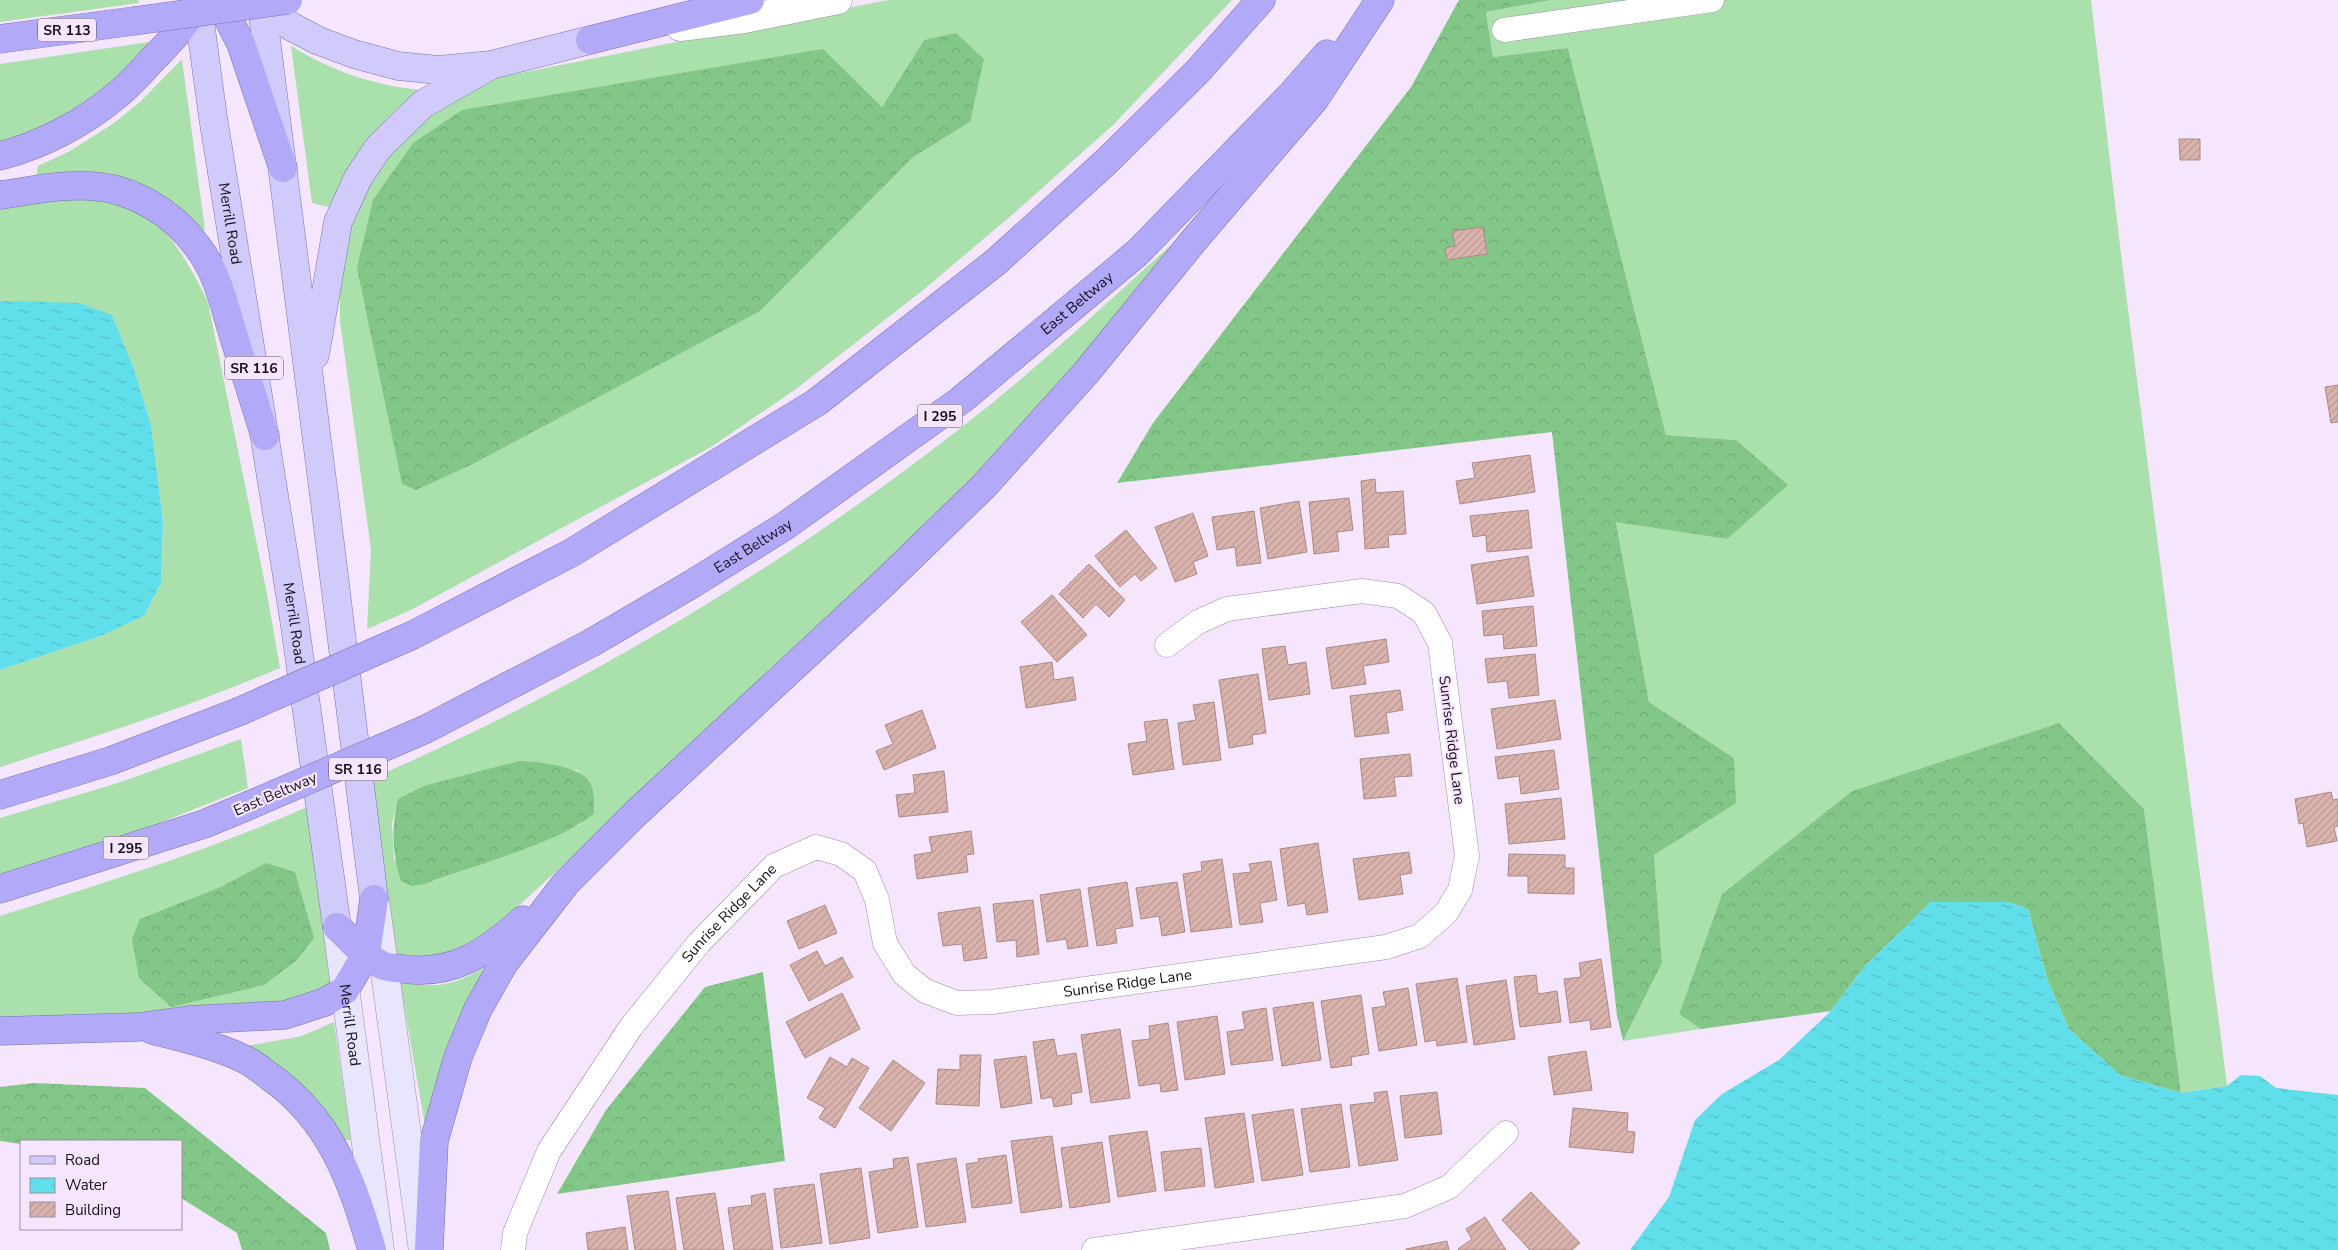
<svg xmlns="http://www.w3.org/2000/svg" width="2338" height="1250" font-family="'Nunito Sans',sans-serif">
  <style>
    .grass { fill: #a9e0ab; fill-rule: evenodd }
    .forest { fill: url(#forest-crowns) }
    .water { fill: url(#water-ripples) }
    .building { fill: url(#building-hatch); stroke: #ad8983 }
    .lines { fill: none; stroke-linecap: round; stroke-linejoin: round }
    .minor-casing { stroke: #9f8ca7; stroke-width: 25 }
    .tertiary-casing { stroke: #9f8ca7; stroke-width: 29 }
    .secondary-casing { stroke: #9f8ca7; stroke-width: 29 }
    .primary-casing { stroke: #7b73ab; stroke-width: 29 }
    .motorway-casing { stroke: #7b73ab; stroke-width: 29 }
    .minor { stroke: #fff; stroke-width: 24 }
    .tertiary { stroke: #fff; stroke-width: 28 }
    .secondary { stroke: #e8e5fd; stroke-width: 28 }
    .primary { stroke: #d1cbfb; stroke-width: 28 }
    .motorway { stroke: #b2a9f9; stroke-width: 28 }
    .motorway-bridge-casing { stroke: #7b73ab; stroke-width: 29; stroke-linecap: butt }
    .motorway-bridge { stroke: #b2a9f9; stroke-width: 28 }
    .labels { text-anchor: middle; stroke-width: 4.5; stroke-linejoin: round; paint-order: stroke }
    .shield { fill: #f6e6fd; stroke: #59505d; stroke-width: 1 }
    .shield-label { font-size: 14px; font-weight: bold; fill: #160f19 }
    .street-label { font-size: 15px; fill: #160f19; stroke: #f6e6fd }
  </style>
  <defs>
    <pattern id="forest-crowns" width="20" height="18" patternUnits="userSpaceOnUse" patternTransform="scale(1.25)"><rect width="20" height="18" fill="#83c788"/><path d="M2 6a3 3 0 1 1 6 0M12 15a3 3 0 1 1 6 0" fill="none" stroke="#70aa75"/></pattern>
    <pattern id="water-ripples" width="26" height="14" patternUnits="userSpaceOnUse" patternTransform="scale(1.25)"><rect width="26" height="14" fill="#60dee9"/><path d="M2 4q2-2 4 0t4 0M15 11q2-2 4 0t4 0" fill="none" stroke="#53bdc7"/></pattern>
    <pattern id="building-hatch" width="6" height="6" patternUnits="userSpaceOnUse" patternTransform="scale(1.25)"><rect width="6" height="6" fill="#d9b3ad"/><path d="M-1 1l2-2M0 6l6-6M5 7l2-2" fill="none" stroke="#ba9994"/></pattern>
  </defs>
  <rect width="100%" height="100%" fill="#f6e6fd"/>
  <!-- grass -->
  <path class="grass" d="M0 0H138L139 3 0 22Z
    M888 0H1232L1113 125 1012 215 922 291 796 389 711 447 409 611 367 629 371 550 340 321V284L344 254 359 196 396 144 445 101 490 79ZM924 40 970 122 912 158 844 224 614 388 473 464 882 107Z
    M1551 0H2091L2121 254 2227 1086 2181 1093 2144 809 2059 723 1852 791 1722 894 1679 1014 1701 1029 1623 1041 1662 963 1654 855 1734 758 1649 702 1616 521 1727 539 1736 440 1666 435 1568 48 1493 57 1486 12Z
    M156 41 139 61 78 110 0 146V64Z
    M291 46C334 72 370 84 419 90 378 122 351 160 329 207L312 203Z
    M182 59 205 230 199 234 186 221 36 176 38 166 70 151 114 123 140 102Z
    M72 198C103 200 139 206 162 229 179 246 198 281 208 302L268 599 280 668C189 707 94 737 0 767V670L101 636 144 616 161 583 163 521 151 425 134 369 112 315 0 302V205Z
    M1178 239 1184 241 985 472 586 844 468 952 451 959 399 958 392 945 373 778C596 681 800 557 991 404 1055 352 1116 294 1178 239ZM557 767 579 771 581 824 521 849 425 884 394 860 392 824 398 800 424 786Z
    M241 739 248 788 149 827 0 876V818L118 783Z
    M307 807 331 981 318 995 306 1003 0 1023V916C103 883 208 851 307 807Z
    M484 968 487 969 426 1131 400 982C407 980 415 985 423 985 446 987 465 979 484 968Z
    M334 1022 351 1140H342L241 1047 302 1036Z"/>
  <!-- forest -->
  <path class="forest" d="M1459 0H1551L1486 12 1493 57 1568 48 1666 435 1736 440 1788 485 1727 539 1616 522 1649 702 1734 758 1736 803 1654 855 1662 963 1623 1041 1617 1016 1552 432 1117 483 1153 423 1411 87Z
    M956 33 984 59 970 122 912 158 760 311 473 464 416 490 402 484 357 268 373 200 413 143 462 110 823 49 882 107 924 40Z
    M2059 723 2144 809 2181 1093 2120 1075 2069 1029 2047 979 2028 909 2008 902H1931L1864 967 1831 1011 1701 1029 1679 1014 1722 894 1852 791Z
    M519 761C536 761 582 766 590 783 595 792 594 804 594 814 552 846 476 864 425 884L412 886 401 881C392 853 391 828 398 799L424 786Z
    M266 863 295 872 314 938 297 960 264 985 171 1007 139 978 132 939 140 919 221 887Z
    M763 972 785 1161 557 1194 606 1110 705 987Z
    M34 1083 145 1088 326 1233 330 1250H242L237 1233 181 1198V1141H21V1144L0 1141V1087Z"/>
  <!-- water -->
  <path class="water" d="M6 301 79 303 112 315 134 369 151 425 163 521 161 583 144 616 101 636 0 670V302Z
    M1931 902H2008L2028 909 2047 979 2069 1029 2120 1075 2181 1093 2227 1086 2241 1075 2260 1076 2276 1088 2338 1095V1250H1630L1669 1197 1695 1120 1722 1094 1779 1060 1831 1011 1864 967Z"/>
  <!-- building -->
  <path class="building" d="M2179 139H2200V160H2180Z
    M1483 227 1487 254 1447 260 1445 248 1455 246 1452 231Z
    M2338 385V422L2331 423 2325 387Z
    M1530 455 1535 492 1460 504 1456 481 1475 478 1472 463Z
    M1375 479 1376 493 1403 491 1406 534 1388 535 1389 547 1365 549 1361 481Z
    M1349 498 1353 530 1337 532 1339 551 1314 554 1309 502Z
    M1299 501 1307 552 1268 559 1260 508Z
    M1528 510 1532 548 1487 552 1486 535 1473 537 1470 516Z
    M1254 511 1261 563 1237 566 1235 547 1217 550 1212 517Z
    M1193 513 1208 556 1193 562 1197 574 1175 582 1155 527Z
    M1126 530 1157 568 1141 581 1135 574 1120 587 1095 556Z
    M1528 556 1534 596 1477 604 1471 565Z
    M1089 564 1125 600 1109 617 1096 604 1083 618 1059 594Z
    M1052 595 1087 635 1057 662 1021 622Z
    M1533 606 1537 646 1504 649 1503 634 1484 636 1482 611Z
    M1386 639 1389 662 1363 666 1366 684 1332 689 1326 648Z
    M1285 646 1288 665 1306 662 1310 694 1269 700 1262 649Z
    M1535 654 1539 695 1509 698 1507 681 1488 683 1485 659Z
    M1052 662 1054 680 1073 677 1076 700 1026 708 1020 667Z
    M1258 674 1266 733 1252 735 1253 744 1229 748 1219 680Z
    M1400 690 1403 710 1386 713 1389 733 1355 737 1350 696Z
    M1555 700 1561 739 1497 749 1491 709Z
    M1214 702 1221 760 1183 765 1178 723 1196 720 1193 705Z
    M922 710 936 748 884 770 876 751 893 744 885 725Z
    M1167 719 1174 769 1133 775 1128 744 1147 741 1144 722Z
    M1554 750 1559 789 1521 794 1519 776 1498 779 1495 757Z
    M1410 754 1412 776 1394 777 1396 796 1364 799 1360 759Z
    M944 771 948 812 899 817 896 795 915 793 913 775Z
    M2331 792 2333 800 2338 799V826L2334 827 2337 841 2307 847 2303 823 2299 824 2295 799Z
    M1561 798 1565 839 1509 844 1505 804Z
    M971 831 974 854 966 855 968 872 917 879 914 855 932 852 929 837Z
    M1318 843 1328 912 1307 915 1305 903 1288 906 1280 849Z
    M1409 852 1412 873 1400 875 1403 894 1359 900 1353 859Z
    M1509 854 1565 855V868H1574V894L1528 893V876H1508Z
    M1222 859 1232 927 1191 932 1183 874 1202 871 1201 862Z
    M1271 861 1277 900 1260 903 1263 922 1240 925 1233 874 1251 872 1249 864Z
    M1127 882 1133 926 1115 929 1117 943 1097 946 1088 888Z
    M1177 882 1185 932 1162 936 1159 916 1141 919 1136 888Z
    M1080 889 1088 946 1068 949 1066 939 1047 942 1040 895Z
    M1033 900 1039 954 1017 957 1016 940 997 942 993 904Z
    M825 905 837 933 799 949 787 921Z
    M980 907 987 958 964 961 962 944 943 946 938 913Z
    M817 951 825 966 842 957 853 977 809 1001 790 965Z
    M1601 959 1611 1027 1591 1030 1590 1020 1570 1023 1564 979 1581 977 1579 963Z
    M1536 975 1538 994 1557 991 1561 1022 1520 1027 1514 977Z
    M1457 978 1467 1042 1437 1046 1436 1040 1425 1042 1416 984Z
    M1506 980 1515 1039 1474 1045 1466 986Z
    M1408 988 1417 1045 1379 1051 1372 1008 1386 1006 1383 992Z
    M842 993 860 1029 805 1058 786 1022Z
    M1361 995 1369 1054 1351 1057 1352 1065 1331 1068 1321 1001Z
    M1313 1002 1321 1060 1282 1066 1273 1008Z
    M1266 1008 1273 1060 1231 1065 1227 1032 1245 1029 1242 1012Z
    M1217 1016 1225 1074 1185 1080 1177 1022Z
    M1168 1023 1178 1090 1161 1092 1160 1083 1139 1086 1132 1041 1150 1039 1149 1026Z
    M1120 1029 1130 1098 1091 1103 1081 1035Z
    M1054 1039 1057 1056 1076 1053 1082 1092 1071 1094 1072 1104 1054 1107 1052 1097 1041 1099 1033 1042Z
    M1586 1051 1592 1090 1554 1095 1548 1057Z
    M960 1055H981L979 1106 936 1104 938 1069 960 1070Z
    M1026 1056 1032 1103 1001 1108 994 1060Z
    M830 1057 847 1067 852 1058 869 1068 835 1128 819 1118 825 1108 807 1098Z
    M893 1060 925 1083 891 1131 859 1108Z
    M1387 1091 1398 1160 1359 1166 1350 1105 1375 1102 1374 1093Z
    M1437 1092 1442 1134 1405 1138 1400 1096Z
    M1341 1104 1350 1167 1310 1172 1301 1109Z
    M1573 1108 1628 1113 1627 1131 1635 1132 1633 1153 1569 1147Z
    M1293 1109 1303 1175 1262 1181 1252 1115Z
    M1244 1113 1254 1182 1215 1188 1205 1118Z
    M1147 1131 1156 1191 1118 1197 1109 1136Z
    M1052 1136 1062 1207 1021 1213 1011 1141Z
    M1102 1142 1110 1202 1070 1208 1061 1148Z
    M1201 1148 1205 1186 1165 1191 1161 1152Z
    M1006 1155 1012 1203 972 1208 966 1164 979 1162 978 1159Z
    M908 1157 918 1227 878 1233 869 1172 894 1168 893 1159Z
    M956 1158 966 1222 926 1227 917 1164Z
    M861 1168 870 1238 830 1244 820 1174Z
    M814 1184 822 1243 781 1248 774 1189Z
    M668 1191 676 1250H635L627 1196Z
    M1531 1192 1580 1243 1572 1250H1530L1502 1220Z
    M715 1193 724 1250H684L676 1198Z
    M765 1193 773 1250H734L728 1208 752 1205 751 1196Z
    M1485 1217 1506 1250H1459L1458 1249 1472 1239 1466 1229Z
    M625 1227 628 1250H588L586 1233Z
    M1447 1241 1449 1250H1406V1249Z"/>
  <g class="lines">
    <!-- minor casing -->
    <g class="minor-casing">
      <g id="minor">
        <path d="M1504 30 1712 0"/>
        <path id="s1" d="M513 1250 515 1233 549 1151 631 1027 699 943 774 866 816 847 841 854 865 871 877 900 885 943 904 974 925 991 957 1003 992 1002 1386 947 1420 936 1446 913 1460 890 1467 856 1440 643 1424 613 1398 596 1362 591 1227 609 1198 622 1167 645"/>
        <path d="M1094 1250 1405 1206 1449 1187 1506 1133"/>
      </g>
    </g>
    <!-- tertiary casing -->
    <g class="tertiary-casing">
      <path id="tertiary" d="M680 27 744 19 838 0"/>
    </g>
    <!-- secondary casing -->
    <g class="secondary-casing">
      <g id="secondary">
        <path d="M376 907 422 1244"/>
        <path id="s2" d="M337 927 380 1250"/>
      </g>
    </g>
    <!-- primary casing -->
    <g class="primary-casing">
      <g id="primary">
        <path id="s3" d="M197 0 213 117 294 619 337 927"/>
        <path d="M261 0C300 300 337 599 374 899"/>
        <path d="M261 0 290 26 319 41 354 54 398 66 438 70 491 65 590 40"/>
        <path d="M315 355 338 222 358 178 378 148 423 104 491 65"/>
      </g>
    </g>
    <!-- motorway casing -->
    <g class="motorway-casing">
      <g id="motorway">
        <path d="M219 0 241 44 283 168"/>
        <path d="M0 39 134 21"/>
        <path d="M590 40 750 0"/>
        <path d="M0 156C42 145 84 123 117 95 130 85 141 72 152 60 170 42 188 23 199 0"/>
        <path d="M0 195C30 191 61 184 91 186 132 188 173 213 197 246 217 271 224 304 233 334 244 368 254 402 265 436"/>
        <path d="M413 635 571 553 817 402 997 261 1107 161 1198 71 1261 0"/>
        <path id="s4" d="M426 729 591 643 692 584 785 526 961 400 1137 253 1291 95 1327 54"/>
        <path d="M0 795 110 761 238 712"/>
        <path d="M0 889 204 824 250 805"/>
        <path d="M337 927C351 940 366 959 384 966 390 968 398 968 403 969 453 976 487 952 523 920"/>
        <path d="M152 1030C183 1038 215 1045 244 1059 253 1063 261 1070 269 1076 331 1119 352 1181 372 1250"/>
        <path d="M0 1031 139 1027 189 1020 285 1015 325 1002 345 990 366 954 374 899"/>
        <path d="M429 1250 434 1141 458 1057 478 1009 504 963 566 883 634 815 884 583 984 486 1085 374 1195 239 1314 100 1380 0"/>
      </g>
    </g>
    <!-- minor -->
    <use href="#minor" class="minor"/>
    <!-- tertiary -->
    <use href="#tertiary" class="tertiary"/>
    <!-- secondary -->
    <use href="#secondary" class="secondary"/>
    <!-- primary -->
    <use href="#primary" class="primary"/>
    <!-- motorway -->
    <use href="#motorway" class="motorway"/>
    <!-- motorway-bridge casing -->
    <g class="motorway-bridge-casing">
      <path id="motorway-bridge" d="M134 21 288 0
        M238 712 413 635
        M250 805 426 729"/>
    </g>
    <!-- motorway-bridge -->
    <use href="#motorway-bridge" class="motorway-bridge"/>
  </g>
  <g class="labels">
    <!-- shield labels -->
    <g class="shield">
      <rect x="38" y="18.5" width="58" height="23" rx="4"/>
      <rect x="225" y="356.5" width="58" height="23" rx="4"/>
      <rect x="917.5" y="404.5" width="45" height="23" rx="4"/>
      <rect x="329" y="757.5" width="58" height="23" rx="4"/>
      <rect x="103.5" y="836.5" width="45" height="23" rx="4"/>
    </g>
    <g class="shield-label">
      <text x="67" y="35">SR 113</text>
      <text x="254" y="373">SR 116</text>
      <text x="940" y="421">I 295</text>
      <text x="358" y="774">SR 116</text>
      <text x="126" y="853">I 295</text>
    </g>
    <!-- street labels -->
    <g class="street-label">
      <text dy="5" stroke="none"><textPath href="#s3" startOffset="226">Merrill Road</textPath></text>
      <text dy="5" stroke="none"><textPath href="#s4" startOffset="780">East Beltway</textPath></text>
      <text dy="5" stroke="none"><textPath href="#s4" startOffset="375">East Beltway</textPath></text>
      <text dy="5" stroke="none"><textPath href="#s3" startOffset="631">Merrill Road</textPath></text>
      <text transform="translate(1452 740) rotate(83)" y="5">Sunrise Ridge Lane</text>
      <text transform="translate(275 794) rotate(-23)" y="5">East Beltway</text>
      <text dy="5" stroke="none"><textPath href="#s1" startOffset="405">Sunrise Ridge Lane</textPath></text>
      <text dy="5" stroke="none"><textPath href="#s1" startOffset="916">Sunrise Ridge Lane</textPath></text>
      <text dy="5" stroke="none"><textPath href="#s2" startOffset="99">Merrill Road</textPath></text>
    </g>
  </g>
  <!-- legend -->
  <rect x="20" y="1140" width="162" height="90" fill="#f6e6fd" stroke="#9c90a2"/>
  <rect x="30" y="1156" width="25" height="8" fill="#d1cbfb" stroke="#9c90a2"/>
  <text x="65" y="1165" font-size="15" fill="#160f19">Road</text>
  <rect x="30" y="1178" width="25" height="15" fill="url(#water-ripples)" stroke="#9c90a2"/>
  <text x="65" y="1190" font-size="15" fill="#160f19">Water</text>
  <rect x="30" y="1202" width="25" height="15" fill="url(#building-hatch)" stroke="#9c90a2"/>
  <text x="65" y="1215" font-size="15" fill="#160f19">Building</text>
</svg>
